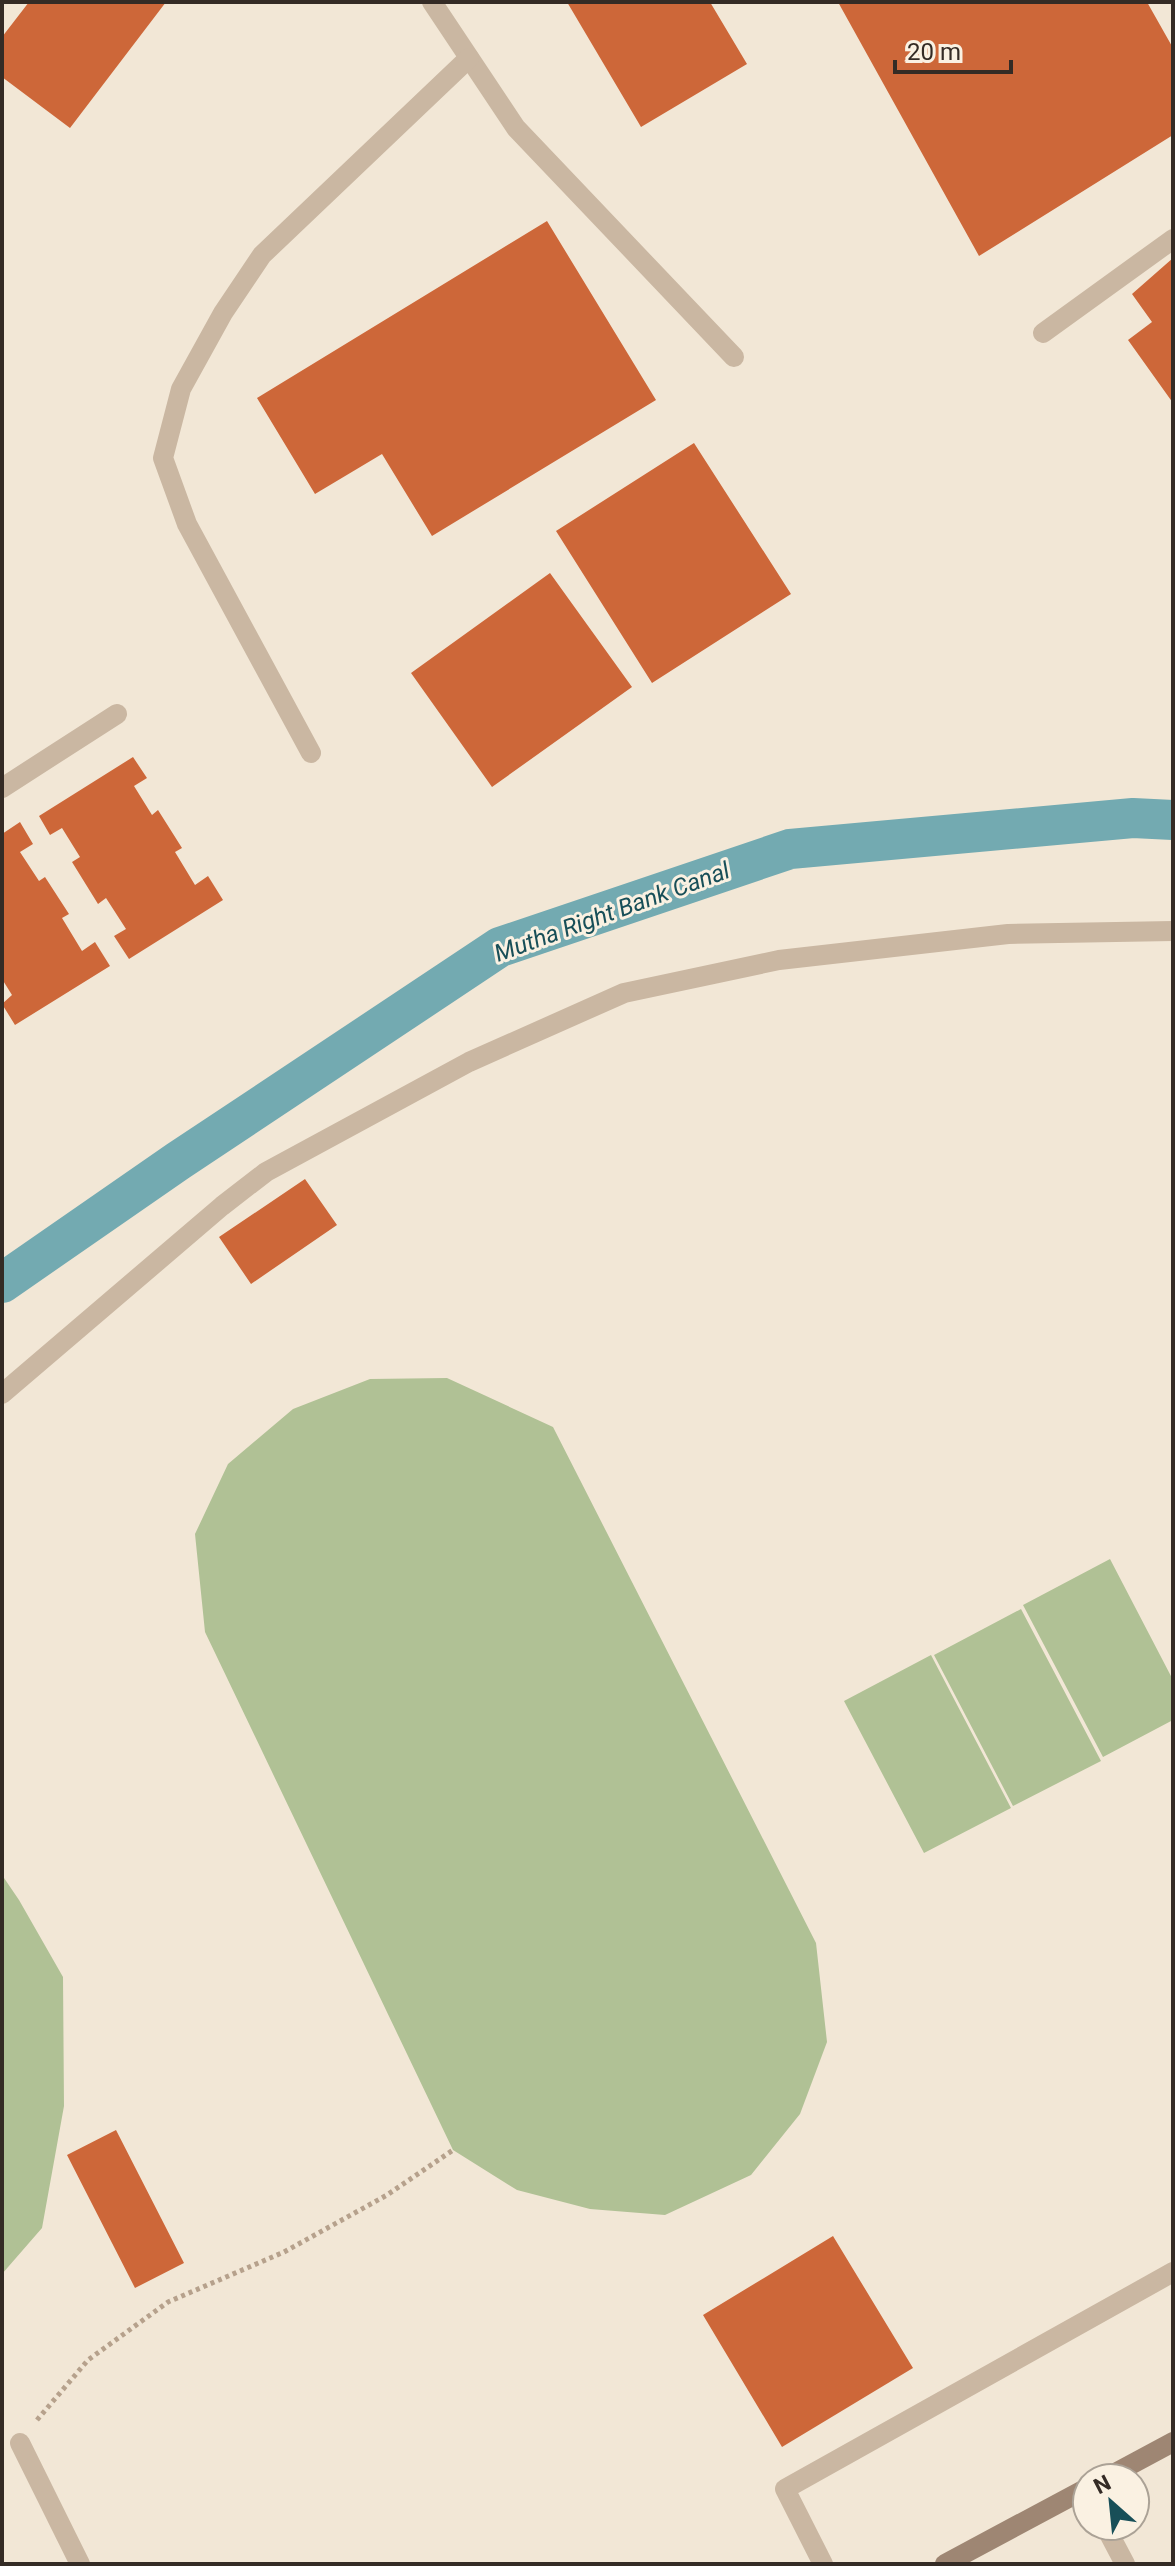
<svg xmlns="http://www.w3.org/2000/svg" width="1175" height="2566" font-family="Roboto,sans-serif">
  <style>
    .green { fill: #b0c195 }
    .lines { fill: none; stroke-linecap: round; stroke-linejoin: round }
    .canal { stroke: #73aab1; stroke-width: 40 }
    .building { fill: #cd6739 }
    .path { stroke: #b6a18c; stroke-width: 5; stroke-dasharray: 4 4; stroke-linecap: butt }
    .service { stroke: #cab7a2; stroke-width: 20 }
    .minor { stroke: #cab7a2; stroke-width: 20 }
    .secondary { stroke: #9e8673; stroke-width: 20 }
    .labels { text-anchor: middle; stroke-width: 6; stroke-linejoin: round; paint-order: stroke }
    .water-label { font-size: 24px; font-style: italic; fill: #184f58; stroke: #faf1e2 }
  </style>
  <rect width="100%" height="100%" fill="#f2e7d6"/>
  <!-- green -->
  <path class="green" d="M447 1378 553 1427 816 1943 827 2042 800 2114 751 2175 665 2215 590 2209 517 2190 453 2150 205 1632 195 1534 228 1464 293 1409 370 1379Z
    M1110 1559 1173 1680V1720L1103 1757 1023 1605Z
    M1021 1609 1101 1761 1013 1806 934 1655Z
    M931 1655 1011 1808 924 1853 844 1701Z
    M2 1875 19 1900 63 1977 64 2106 42 2228 2 2274Z"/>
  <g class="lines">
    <!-- canal -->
    <path class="canal" d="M2 1283 178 1161 500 947 790 849 1133 818 1173 820"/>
  </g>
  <!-- building -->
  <path class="building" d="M29 2H166L70 128 2 77V37Z
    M567 2H710L747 64 641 127Z
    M838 2H1147L1173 48V135L979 256Z
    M547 221 656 400 432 536 382 454 315 494 257 398Z
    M1173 258V403L1128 340 1152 322 1132 294Z
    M694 443 791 594 652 683 556 531Z
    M550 573 632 687 492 787 411 673Z
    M133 757 147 778 134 786 152 815 158 810 182 848 175 852 195 885 208 876 223 900 129 959 114 936 126 929 106 898 98 904 72 862 80 857 62 828 50 835 39 816Z
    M20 822 33 844 20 852 39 881 45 877 69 914 62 918 82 951 95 942 110 966 15 1025 2 1004 12 995 2 979V834Z
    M305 1179 337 1225 251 1284 219 1237Z
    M116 2130 184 2263 135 2288 67 2155Z
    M833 2236 913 2368 782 2447 703 2315Z"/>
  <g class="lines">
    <!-- path -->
    <path class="path" d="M37 2420 88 2360 168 2302 284 2252 387 2195 453 2150"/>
    <!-- service -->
    <path class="service" d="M432 2 516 128 734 357
      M1043 333 1173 239
      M2 788 117 714
      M20 2443 80 2564
      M1105 2526 1125 2564
      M823 2564 785 2489 1173 2272"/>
    <!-- minor -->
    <path class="minor" d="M311 753 187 524 163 458 181 389 223 313 262 255 469 58
      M2 1394 222 1206 266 1172 469 1062 624 993 779 960 1008 934 1173 931"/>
    <!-- secondary -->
    <path class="secondary" d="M1106 2478 1173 2442
      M945 2564 1087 2488"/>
  </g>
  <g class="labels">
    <!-- water labels -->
    <g class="water-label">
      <text transform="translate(612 912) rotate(-20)" y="8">Mutha Right Bank Canal</text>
    </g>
  </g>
  <!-- border -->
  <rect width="1175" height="2566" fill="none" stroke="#342b25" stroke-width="8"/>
  <!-- north arrow -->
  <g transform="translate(1111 2502) rotate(333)"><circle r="38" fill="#faf1e2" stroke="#aba296" stroke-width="2"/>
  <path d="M0-6L14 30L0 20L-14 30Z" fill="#184f58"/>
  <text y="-12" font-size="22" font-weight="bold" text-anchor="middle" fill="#342b25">N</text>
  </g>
  <!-- scale -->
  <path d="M895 60v12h116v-12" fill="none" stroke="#342b25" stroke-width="4"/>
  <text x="907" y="60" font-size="24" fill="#342b25" stroke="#faf1e2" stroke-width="6" paint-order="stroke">20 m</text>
</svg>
